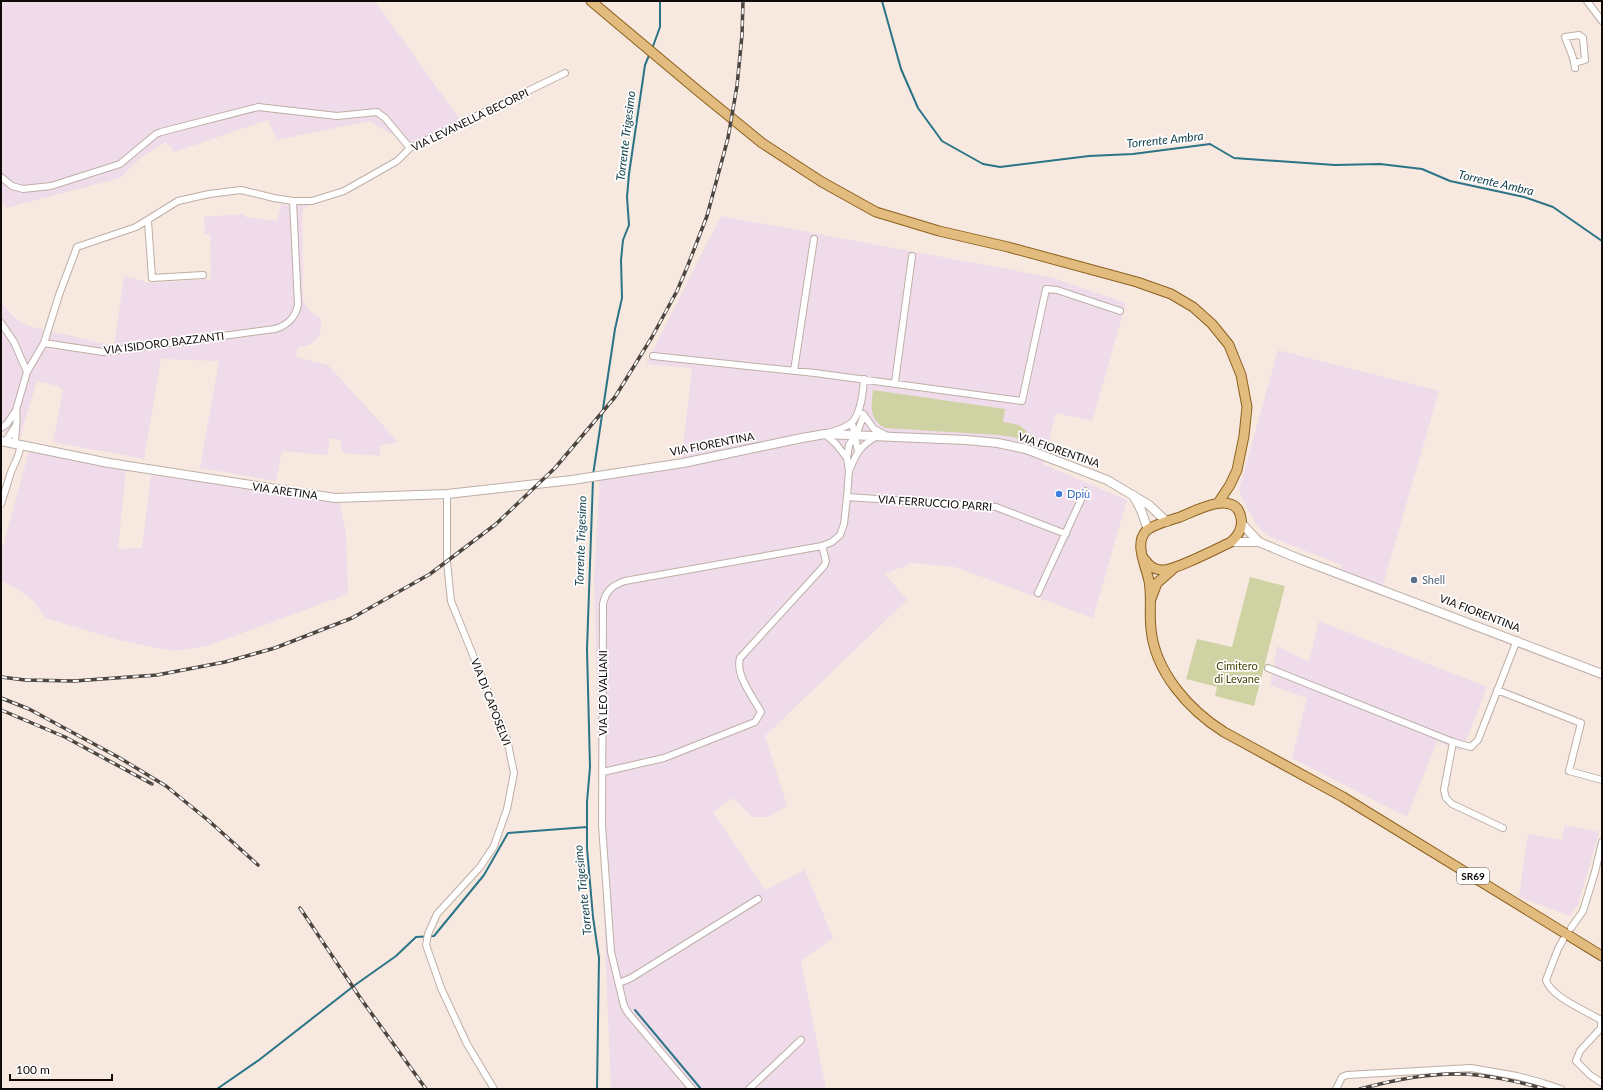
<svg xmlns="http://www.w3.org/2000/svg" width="1603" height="1090" font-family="Lato,sans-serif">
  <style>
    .industrial { fill: #efdbea }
    .green { fill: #cfd3a4 }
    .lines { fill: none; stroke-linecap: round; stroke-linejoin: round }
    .stream { stroke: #2b7487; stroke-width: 2 }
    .street-casing { stroke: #bdafa6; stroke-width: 8 }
    .secondary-casing { stroke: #bdafa6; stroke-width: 10 }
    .primary-casing { stroke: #8c601e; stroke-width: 11 }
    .street { stroke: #fff; stroke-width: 6 }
    .secondary { stroke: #fff; stroke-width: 8 }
    .primary { stroke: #e2bb7f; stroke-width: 9 }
    .rail-casing { stroke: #4c4540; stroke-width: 3.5 }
    .rail { stroke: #fff; stroke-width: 2; stroke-dasharray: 6; stroke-linecap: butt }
    .shop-dot { fill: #3f7fe0; stroke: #fff; stroke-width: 1.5 }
    .service-dot { fill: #5c6f8a; stroke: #fff; stroke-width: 1.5 }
    .labels { text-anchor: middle; stroke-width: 3.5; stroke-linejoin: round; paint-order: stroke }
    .shield { fill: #fff; stroke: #585452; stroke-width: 1 }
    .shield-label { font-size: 10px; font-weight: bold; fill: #100b08 }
    .street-label { font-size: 11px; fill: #100b08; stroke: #fff }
    .shop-label { font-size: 11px; fill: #366cbe; stroke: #fff; text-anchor: start }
    .service-label { font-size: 11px; fill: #4e5e75; stroke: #fff; text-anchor: start }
    .park-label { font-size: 11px; fill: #424303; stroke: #fff }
    .water-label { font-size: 12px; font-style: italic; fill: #103f4b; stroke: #fff }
  </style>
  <rect width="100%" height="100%" fill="#f7e9df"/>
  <!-- industrial -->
  <path class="industrial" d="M1 1H375L463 124 409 152 398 131 391 134 369 121 277 140 268 120 174 152 166 142 142 157 120 178 6 208 1 202Z
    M316 202 304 208 302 214 303 300 308 309 319 317 321 321V329L318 337 311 344 306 346 298 347 296 357 328 365 398 442 379 446 381 456 343 453 340 440 330 438 327 455 282 451 276 481 200 468 219 361 161 359 144 459 53 442 63 391 58 386 37 381 21 433 23 437 1 431V303L16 319 29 326 114 346 124 276 150 283 211 279 210 234H205L204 217 244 214 245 217 277 221 282 203 288 206 290 211 297 204Z
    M721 216 1050 277 1126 303 1092 421 1056 413 1043 464 1127 500 1093 618 955 567 912 563 885 574 907 600 765 736 787 806 768 817H752L733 798 713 812 765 890 805 870 833 938 801 961 826 1089H611L600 819 594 578 600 477 681 466 692 368 646 364Z
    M1278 350 1439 391 1380 595 1337 578 1342 565 1268 536 1257 526 1243 500 1239 490Z
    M29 451 126 469 118 549 142 548 151 475 339 501 346 533 348 594 207 646 173 651 122 641 46 618 34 602 21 591 1 581V553Z
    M1319 621 1487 687 1462 751 1437 742 1407 817 1292 758 1307 698 1270 685 1277 646 1309 662Z
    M1565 825 1599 832 1578 905 1570 916 1519 897 1527 839 1530 834 1562 840Z"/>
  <!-- green -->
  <path class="green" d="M873 390 1005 409 1003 422C1013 424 1023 424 1028 434L1037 436 1033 444 1013 437 999 435 885 428C869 419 871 406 873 390Z
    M1250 577 1285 586 1254 706 1215 696 1217 687 1186 679 1197 639 1232 647Z"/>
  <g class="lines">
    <!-- stream -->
    <path class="stream" d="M882 1 901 69 918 108 942 141 983 164 1000 167 1089 156 1133 154 1210 144 1234 158 1335 165 1380 164 1422 169 1450 181 1524 197 1553 207 1602 241
      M652 49 660 27V1
      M593 475 615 329 622 298 621 260 623 240 629 225 627 197 629 174 645 65 650 53
      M593 479 587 649 590 767 587 802V848L593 917 599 958 597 1089
      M635 1010 701 1089
      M217 1089 259 1060 355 985 396 956 416 937 434 936 484 875 508 833 587 827"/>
    <!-- street casing -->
    <g class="street-casing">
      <path id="street" d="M1587 1 1602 21
        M1575 63 1585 60 1583 38 1579 35 1565 37C1569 49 1574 56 1575 68
        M1 177 12 186 23 189 51 186 120 164 156 134 161 132 258 107 337 116 377 112 385 118 410 148
        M148 221 152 278 203 275
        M1 323 14 342 27 372 16 410 7 424 1 428
        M44 343 103 352 275 329C288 325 295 318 298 305L293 201
        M653 356 815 373 1022 401 1046 289 1057 290 1120 311
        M794 371 814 239
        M27 372 44 343 59 295 77 247 136 227 178 201 209 194 241 190 274 198 293 201H312L344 191 397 161 410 148 565 73
        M895 382 912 256
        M863 414 874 429 887 436
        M852 423 858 451
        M5 442 15 427
        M15 444C15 433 18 420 16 410
        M847 458 836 444 825 434C833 431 844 429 851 423 861 415 863 392 864 379
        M849 471C857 452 859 447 877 436
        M447 494V562L451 601 507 739 514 773 507 809 494 846 480 867 437 914 428 934 426 945 441 988 467 1044 494 1089
        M847 497 996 507 1066 534
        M1 504 11 472 18 456 21 445
        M1038 593 1085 491
        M1268 668 1453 742 1471 747 1478 740 1517 640
        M1497 690 1581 723 1569 771 1602 780
        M1453 742 1444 790 1446 798 1452 804 1503 828
        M603 772 664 758 755 722 761 712C753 697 735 675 740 658L824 566 826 561 822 546
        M1571 928 1583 911 1595 872 1602 842
        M1563 940 1558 949 1546 980C1550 996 1586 1011 1601 1020V1028L1580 1051 1576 1061 1590 1075 1602 1083
        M619 983 631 978 758 899
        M692 1089 628 1013 624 1006 611 952 602 825 603 604C606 590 613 585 625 581L822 546 832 542 840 535 844 524 847 497 849 471 847 458 849 445 856 435 864 415
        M749 1089 801 1040
        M1336 1089 1342 1077 1347 1075 1471 1068 1517 1076 1543 1083 1561 1089"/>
    </g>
    <!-- secondary casing -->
    <g class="secondary-casing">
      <path id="secondary" d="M1 441 109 463 335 498 447 494 572 480 683 463 802 438 825 434 966 440 998 443 1026 449 1107 480 1149 505 1167 522
        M1133 495 1141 510 1148 530
        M1242 524 1259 542 1297 558 1602 674
        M1231 542H1259"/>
    </g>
    <!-- primary casing -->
    <g class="primary-casing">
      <path id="primary" d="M591 1 697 90 762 143 822 182 876 212 939 231 1008 247 1137 282 1171 294 1193 307 1212 324 1229 345 1241 375 1247 407 1244 436 1237 470 1230 485 1218 503
        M1142 556C1147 563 1152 570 1162 570 1174 571 1218 548 1231 542 1238 536 1243 528 1241 518 1236 488 1195 511 1180 517 1171 520 1152 525 1146 531 1134 544 1146 566 1149 581 1152 597 1149 613 1151 629 1155 672 1189 710 1224 732L1343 797 1602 956
        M1151 599 1157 583 1173 569"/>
    </g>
    <!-- street -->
    <use href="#street" class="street"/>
    <!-- secondary -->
    <use href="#secondary" class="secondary"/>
    <!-- primary -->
    <use href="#primary" class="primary"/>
    <!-- rail casing -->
    <g class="rail-casing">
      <path id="rail" d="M1 677 25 680 74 681 157 675 225 662 275 648 352 618 430 574 496 524 555 468 615 397 652 337 677 291 688 265 707 216 728 138 737 86 742 35 743 1
        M1 698 29 709 118 757 166 786 209 821 258 865
        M1 710 65 737 152 784
        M300 908 361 999 426 1089
        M1360 1089C1393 1080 1426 1073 1460 1074 1483 1074 1522 1082 1544 1089"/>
    </g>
    <!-- rail -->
    <use href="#rail" class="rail"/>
  </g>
  <!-- markers -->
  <circle class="shop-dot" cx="1059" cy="494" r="4"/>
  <circle class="service-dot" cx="1414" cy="580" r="4"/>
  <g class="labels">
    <!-- shield labels -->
    <rect class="shield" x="1457" y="868" width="32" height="16" rx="3"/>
    <g class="shield-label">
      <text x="1473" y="880">SR69</text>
    </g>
    <!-- street labels -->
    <g class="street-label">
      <text transform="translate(470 120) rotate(-26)" y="4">VIA LEVANELLA BECORPI</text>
      <text transform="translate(164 343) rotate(-7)" y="4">VIA ISIDORO BAZZANTI</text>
      <text transform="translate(712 444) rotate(-11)" y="4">VIA FIORENTINA</text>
      <text transform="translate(1059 450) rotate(19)" y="4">VIA FIORENTINA</text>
      <text transform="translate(285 491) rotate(8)" y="4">VIA ARETINA</text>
      <text transform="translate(935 503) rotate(4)" y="4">VIA FERRUCCIO PARRI</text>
      <text transform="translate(1480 613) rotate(21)" y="4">VIA FIORENTINA</text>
      <text transform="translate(603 693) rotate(-90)" y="4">VIA LEO VALIANI</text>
      <text transform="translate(491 702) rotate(69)" y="4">VIA DI CAPOSELVI</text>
    </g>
    <!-- shop labels -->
    <g class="shop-label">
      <text x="1067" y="498">Dpiù</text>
    </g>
    <!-- service labels -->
    <g class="service-label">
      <text x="1422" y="584">Shell</text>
    </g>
    <!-- park labels -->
    <g class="park-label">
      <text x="1237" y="670">Cimitero<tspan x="1237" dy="13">di Levane</tspan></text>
    </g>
    <!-- water labels -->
    <g class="water-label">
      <text transform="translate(626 136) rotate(-83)" y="4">Torrente Trigesimo</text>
      <text transform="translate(1165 140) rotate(-6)" y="4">Torrente Ambra</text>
      <text transform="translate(1496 183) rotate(13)" y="4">Torrente Ambra</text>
      <text transform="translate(581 541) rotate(-88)" y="4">Torrente Trigesimo</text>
      <text transform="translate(583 890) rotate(-96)" y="4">Torrente Trigesimo</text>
    </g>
  </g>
  <!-- border -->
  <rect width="1603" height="1090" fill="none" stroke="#100b08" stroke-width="4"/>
  <!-- scale -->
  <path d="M10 1074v6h102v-6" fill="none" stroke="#100b08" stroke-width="2"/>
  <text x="16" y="1074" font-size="12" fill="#100b08" stroke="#ffffff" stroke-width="3" paint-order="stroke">100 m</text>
</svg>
